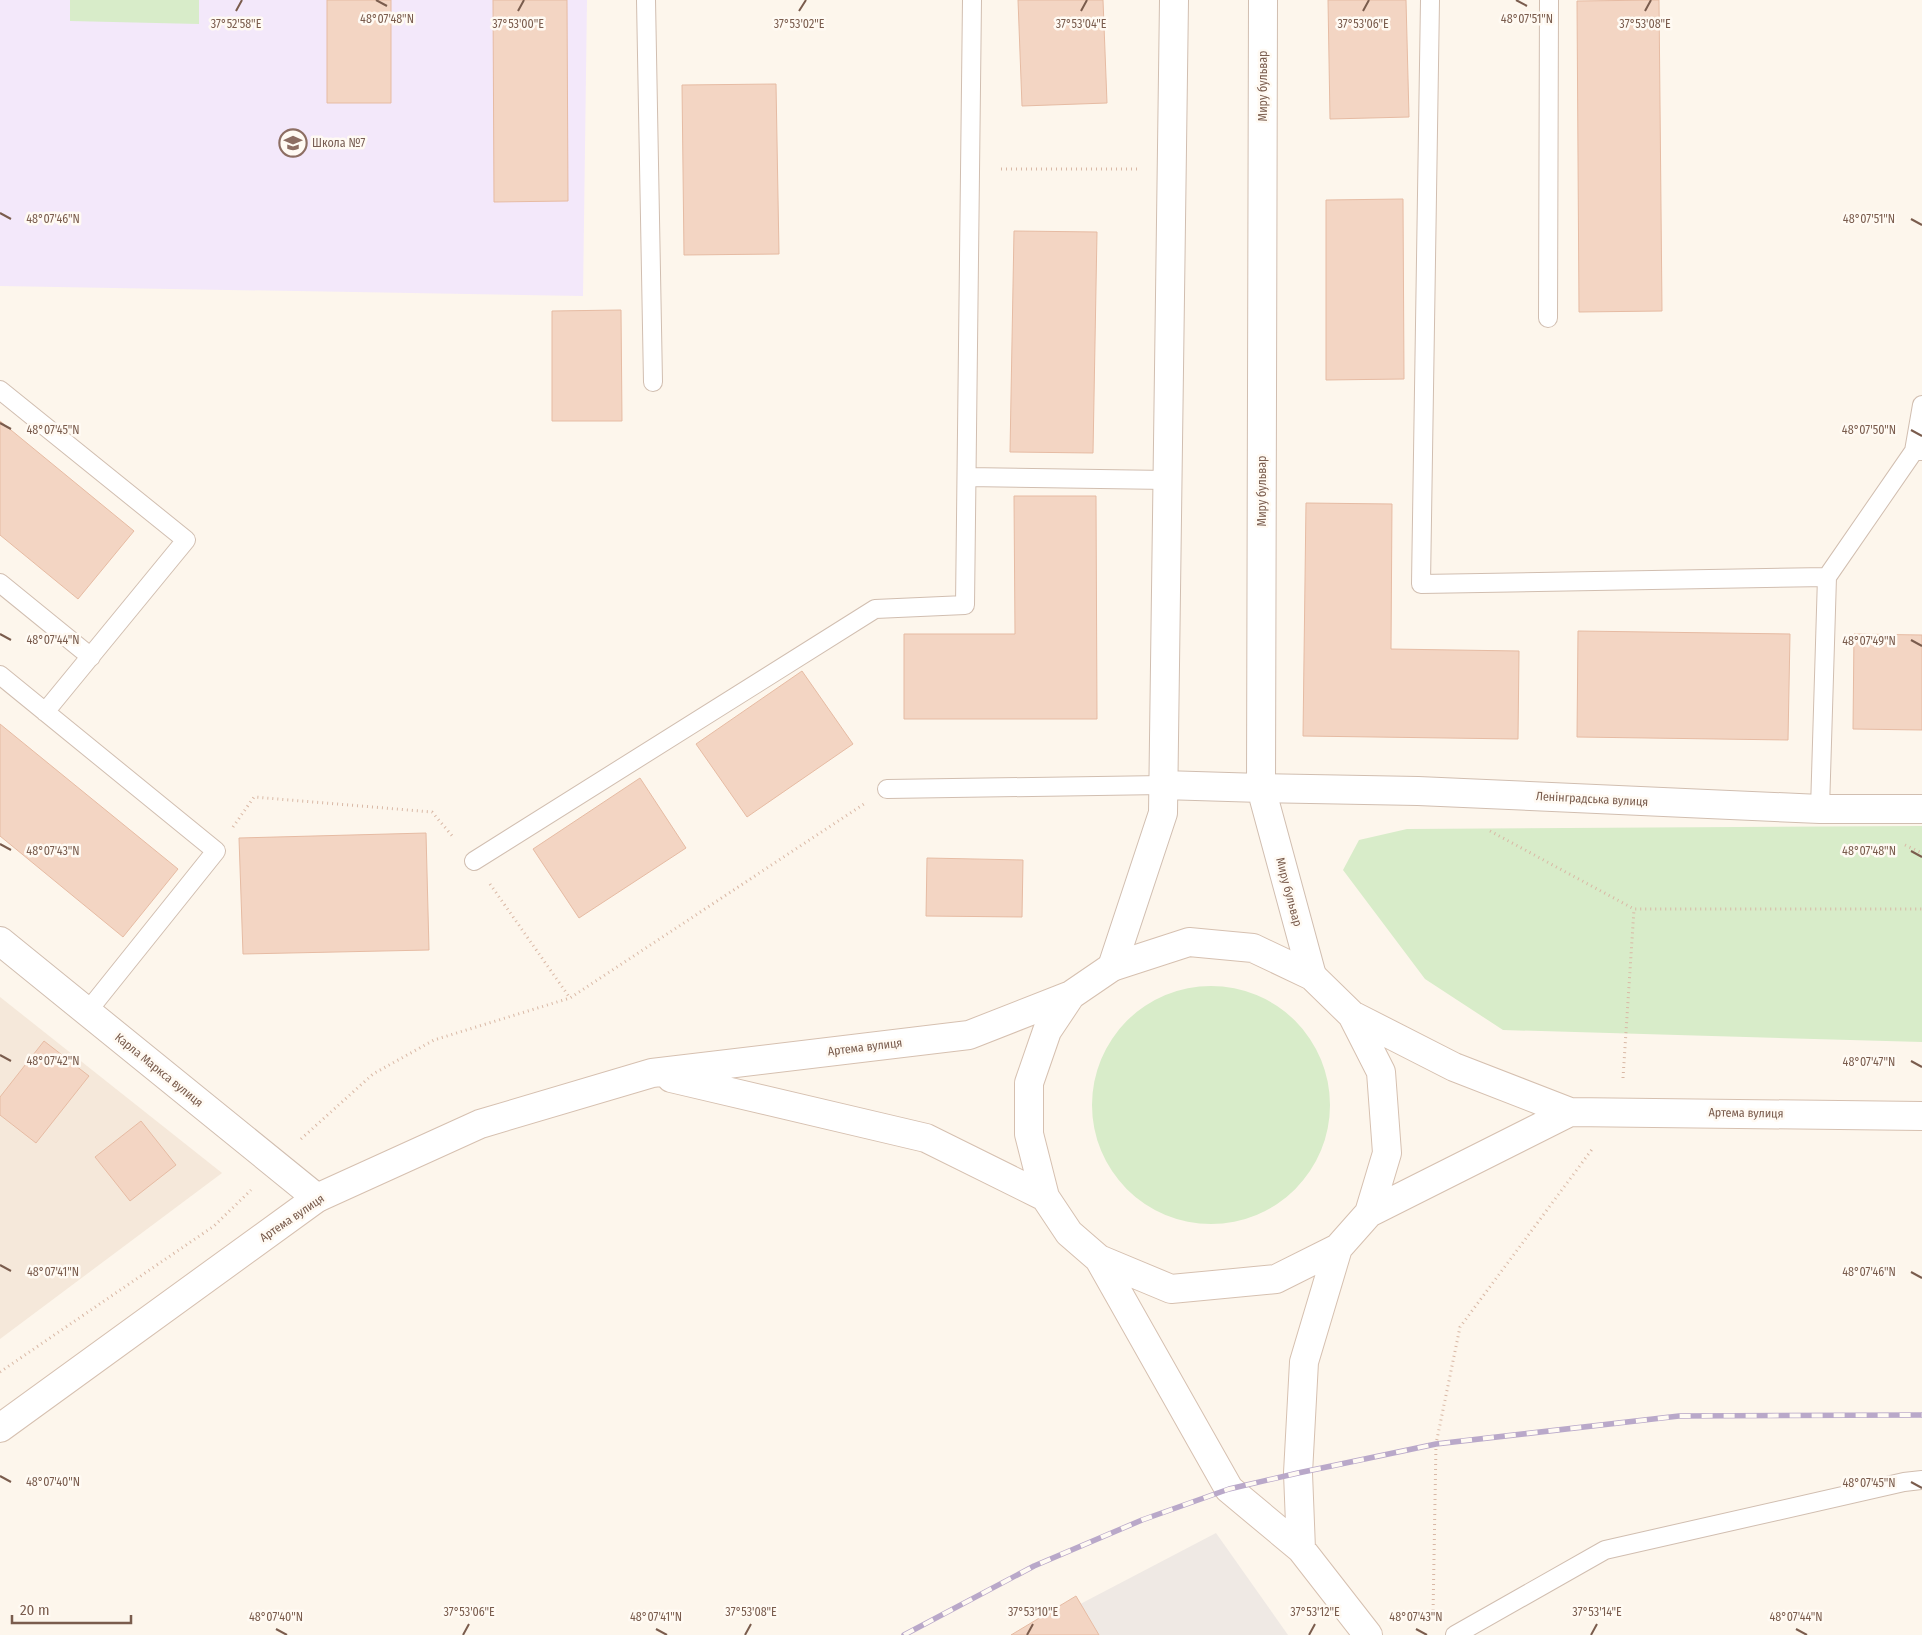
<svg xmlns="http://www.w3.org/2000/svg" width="1922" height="1635" font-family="'Fira Sans Condensed',sans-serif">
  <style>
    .residential { fill: #f5e8da }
    .industrial { fill: #efe9e4 }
    .education { fill: #f3e8fa }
    .green { fill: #d8ecc9 }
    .building { fill: #f3d5c3; stroke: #e6bba3 }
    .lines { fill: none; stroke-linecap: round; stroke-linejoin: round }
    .service-casing { stroke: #d1beb0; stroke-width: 20 }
    .minor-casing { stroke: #d1beb0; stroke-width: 30 }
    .tertiary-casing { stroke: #d1beb0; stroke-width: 30 }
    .secondary-casing { stroke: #d6c0b0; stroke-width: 30 }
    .path { stroke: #d9b8a5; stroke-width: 3; stroke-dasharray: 1 4; stroke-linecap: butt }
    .service { stroke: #fff; stroke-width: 18 }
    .minor { stroke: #fff; stroke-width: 28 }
    .tertiary { stroke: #fff; stroke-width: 28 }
    .secondary { stroke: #fff; stroke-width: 28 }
    .rail-casing { stroke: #b9a8c9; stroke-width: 5.5 }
    .rail { stroke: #fffaf3; stroke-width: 4; stroke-dasharray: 11; stroke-linecap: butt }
    .ticks { fill: none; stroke: #7a5c4d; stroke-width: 2 }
    .labels { text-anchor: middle; stroke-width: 5; stroke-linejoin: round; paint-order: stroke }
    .street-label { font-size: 12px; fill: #7a5c4d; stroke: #fffaf3 }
    .education-label { font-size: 12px; fill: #785e54; stroke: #fffaf3; text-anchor: start }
    .ticks-label { font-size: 12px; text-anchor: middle; fill: #7a5c4d; stroke: #fffaf3; stroke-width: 5; stroke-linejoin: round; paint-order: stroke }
  </style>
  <rect width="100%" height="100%" fill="#fdf6ec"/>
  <!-- residential -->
  <path class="residential" d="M0 997 222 1173 0 1339Z"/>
  <!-- industrial -->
  <path class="industrial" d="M1216 1533 1288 1635H1021Z"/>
  <!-- education -->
  <path class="education" d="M0 0H587L583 296 0 286Z"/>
  <!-- green -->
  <path class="green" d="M70 0H199V24L70 21Z
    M1922 826V1042L1503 1030 1425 979 1343 870 1359 840 1407 829Z
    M1092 1105a119 119 0 1 1 238 0a119 119 0 1 1-238 0Z"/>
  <!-- building -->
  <path class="building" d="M327 0H391V103H327Z
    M493 0H567L568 201 494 202Z
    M1018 0H1103L1107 103 1022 106Z
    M1328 0H1406L1409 117 1330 119Z
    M1659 0 1662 311 1579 312 1577 1Z
    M776 84 779 254 684 255 682 85Z
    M1403 199 1404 379 1326 380V200Z
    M1014 231 1097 232 1093 453 1010 452Z
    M621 310 622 421H552V311Z
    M0 421 134 531 78 599 0 535Z
    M1014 496H1096L1097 719H904V634H1015Z
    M1306 503 1392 504 1391 649 1519 651 1518 739 1303 736Z
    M1578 631 1790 634 1788 740 1577 737Z
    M1854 634 1922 635V730L1853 729Z
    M802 671 853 744 747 817 696 744Z
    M0 724 178 869 123 937 0 836Z
    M640 778 686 848 579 918 533 849Z
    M426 833 429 950 243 954 239 838Z
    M927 858 1023 860 1022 917 926 916Z
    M44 1041 89 1076 36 1143 0 1115V1097Z
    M141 1121 176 1165 130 1201 95 1157Z
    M1076 1596 1099 1635H1011Z"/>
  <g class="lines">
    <!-- service casing -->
    <g class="service-casing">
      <path id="service" d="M646 0 653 382
        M1430 0 1421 584 1827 577 1820 809
        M1548 318 1549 0
        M0 390 186 540 45 712
        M1914 451 1922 405
        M967 477 1167 480
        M1827 577 1914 451H1922
        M0 583 91 657
        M0 675 216 851 87 1012
        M887 789 1163 785
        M474 861 875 609 965 605 972 0
        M1455 1635 1605 1550 1904 1482 1922 1480"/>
    </g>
    <!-- minor casing -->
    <g class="minor-casing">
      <path id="minor" d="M1261 788 1418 791 1820 809H1922
        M0 941 317 1198"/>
    </g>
    <!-- tertiary casing -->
    <g class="tertiary-casing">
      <path id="tertiary" d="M1263 0 1261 788 1312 976
        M1163 785 1261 788
        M1112 967 1163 813 1174 0"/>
    </g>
    <!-- secondary casing -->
    <g class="secondary-casing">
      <path id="secondary" d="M1352 1015 1381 1072 1387 1153 1369 1213
        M671 1078 926 1138 1045 1197
        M1570 1112 1369 1213 1338 1248 1276 1279 1171 1289 1099 1259 1069 1233 1045 1197 1029 1134V1083L1047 1031 1071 995 1112 967 1189 942 1253 948 1312 976 1352 1015 1454 1067 1570 1112 1922 1116
        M1099 1259 1229 1489 1301 1549 1368 1635
        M0 1428 317 1198 480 1124 652 1073 969 1035 1071 995
        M1301 1549 1298 1473 1304 1362 1338 1248"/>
    </g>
    <!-- path -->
    <path class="path" d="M1001 169H1137
      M233 827 254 797 432 812 454 838
      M1490 831 1634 909H1922
      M1905 845 1922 853
      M490 884 570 998
      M1623 1078 1634 909
      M301 1139 373 1074 434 1040 570 998 864 804
      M0 1372 214 1226 251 1190
      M1433 1615 1436 1444 1460 1327 1593 1148"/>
    <!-- service -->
    <use href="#service" class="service"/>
    <!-- minor -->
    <use href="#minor" class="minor"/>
    <!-- tertiary -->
    <use href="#tertiary" class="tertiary"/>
    <!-- secondary -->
    <use href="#secondary" class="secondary"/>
    <!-- rail casing -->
    <g class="rail-casing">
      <path id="rail" d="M904 1635 1034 1566 1142 1520 1229 1489 1298 1473 1436 1444 1679 1416 1922 1415"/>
    </g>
    <!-- rail -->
    <use href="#rail" class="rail"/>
  </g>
  <!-- ticks -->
  <path class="ticks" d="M376 0 387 6M1516 0 1527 6M236 11 242 0M518 11 524 0M799 11 806 0M1081 11 1087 0M1363 11 1369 0M1645 11 1651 0M0 213 11 219M1911 219 1922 225M0 423 11 429M1911 430 1922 436M0 634 11 640M1911 640 1922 646M0 844 11 850M1911 851 1922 857M0 1055 11 1061M1911 1061 1922 1067M0 1265 11 1271M1911 1272 1922 1278M0 1476 11 1482M1911 1482 1922 1488M276 1629 287 1635M656 1629 667 1635M1416 1629 1427 1635M1796 1629 1807 1635M463 1635 469 1624M745 1635 751 1624M1027 1635 1033 1624M1309 1635 1315 1624M1591 1635 1597 1624"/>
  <!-- icons -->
  <defs>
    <g id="school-ring" transform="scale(1.4375)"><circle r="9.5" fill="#fffaf3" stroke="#8d6e63" stroke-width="1.5"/><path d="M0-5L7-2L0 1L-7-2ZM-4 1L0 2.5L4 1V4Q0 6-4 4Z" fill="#8d6e63"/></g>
  </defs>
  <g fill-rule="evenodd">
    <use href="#school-ring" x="293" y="143"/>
  </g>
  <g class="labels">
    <!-- street labels -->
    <g class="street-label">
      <text transform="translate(1263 86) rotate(-90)" y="4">Миру бульвар</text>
      <text transform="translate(1262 491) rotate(-90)" y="4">Миру бульвар</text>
      <text transform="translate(1592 799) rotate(3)" y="4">Ленінградська вулиця</text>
      <text transform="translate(1289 892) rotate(75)" y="4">Миру бульвар</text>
      <text transform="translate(865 1047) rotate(-7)" y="4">Артема вулиця</text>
      <text transform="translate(159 1070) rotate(39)" y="4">Карла Маркса вулиця</text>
      <text transform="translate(1746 1113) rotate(1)" y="4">Артема вулиця</text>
      <text transform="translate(292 1218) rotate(-34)" y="4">Артема вулиця</text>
    </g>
    <!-- education labels -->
    <g class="education-label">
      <text x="312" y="147">Школа №7</text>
    </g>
  </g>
  <g class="ticks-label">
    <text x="387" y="23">48°07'48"N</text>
    <text x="1527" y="23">48°07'51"N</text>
    <text x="236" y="28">37°52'58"E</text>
    <text x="518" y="28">37°53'00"E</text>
    <text x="799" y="28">37°53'02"E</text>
    <text x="1081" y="28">37°53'04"E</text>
    <text x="1363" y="28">37°53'06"E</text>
    <text x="1645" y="28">37°53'08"E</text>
    <text x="53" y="223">48°07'46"N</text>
    <text x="1869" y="223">48°07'51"N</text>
    <text x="53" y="434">48°07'45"N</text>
    <text x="1869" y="434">48°07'50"N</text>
    <text x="53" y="644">48°07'44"N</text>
    <text x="1869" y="645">48°07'49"N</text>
    <text x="53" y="855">48°07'43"N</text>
    <text x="1869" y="855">48°07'48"N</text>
    <text x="53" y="1065">48°07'42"N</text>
    <text x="1869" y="1066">48°07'47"N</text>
    <text x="53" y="1276">48°07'41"N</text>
    <text x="1869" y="1276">48°07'46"N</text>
    <text x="53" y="1486">48°07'40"N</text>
    <text x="1869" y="1487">48°07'45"N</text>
    <text x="469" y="1616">37°53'06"E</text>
    <text x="751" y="1616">37°53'08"E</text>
    <text x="1033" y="1616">37°53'10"E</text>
    <text x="1315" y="1616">37°53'12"E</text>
    <text x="1597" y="1616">37°53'14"E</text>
    <text x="276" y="1621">48°07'40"N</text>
    <text x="656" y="1621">48°07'41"N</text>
    <text x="1416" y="1621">48°07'43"N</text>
    <text x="1796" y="1621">48°07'44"N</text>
  </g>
  <!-- scale -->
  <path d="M12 1615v8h119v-8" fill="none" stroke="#7a5c4d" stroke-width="2.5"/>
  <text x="20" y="1615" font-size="15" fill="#7a5c4d" stroke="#fffaf3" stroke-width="4" paint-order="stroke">20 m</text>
</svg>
